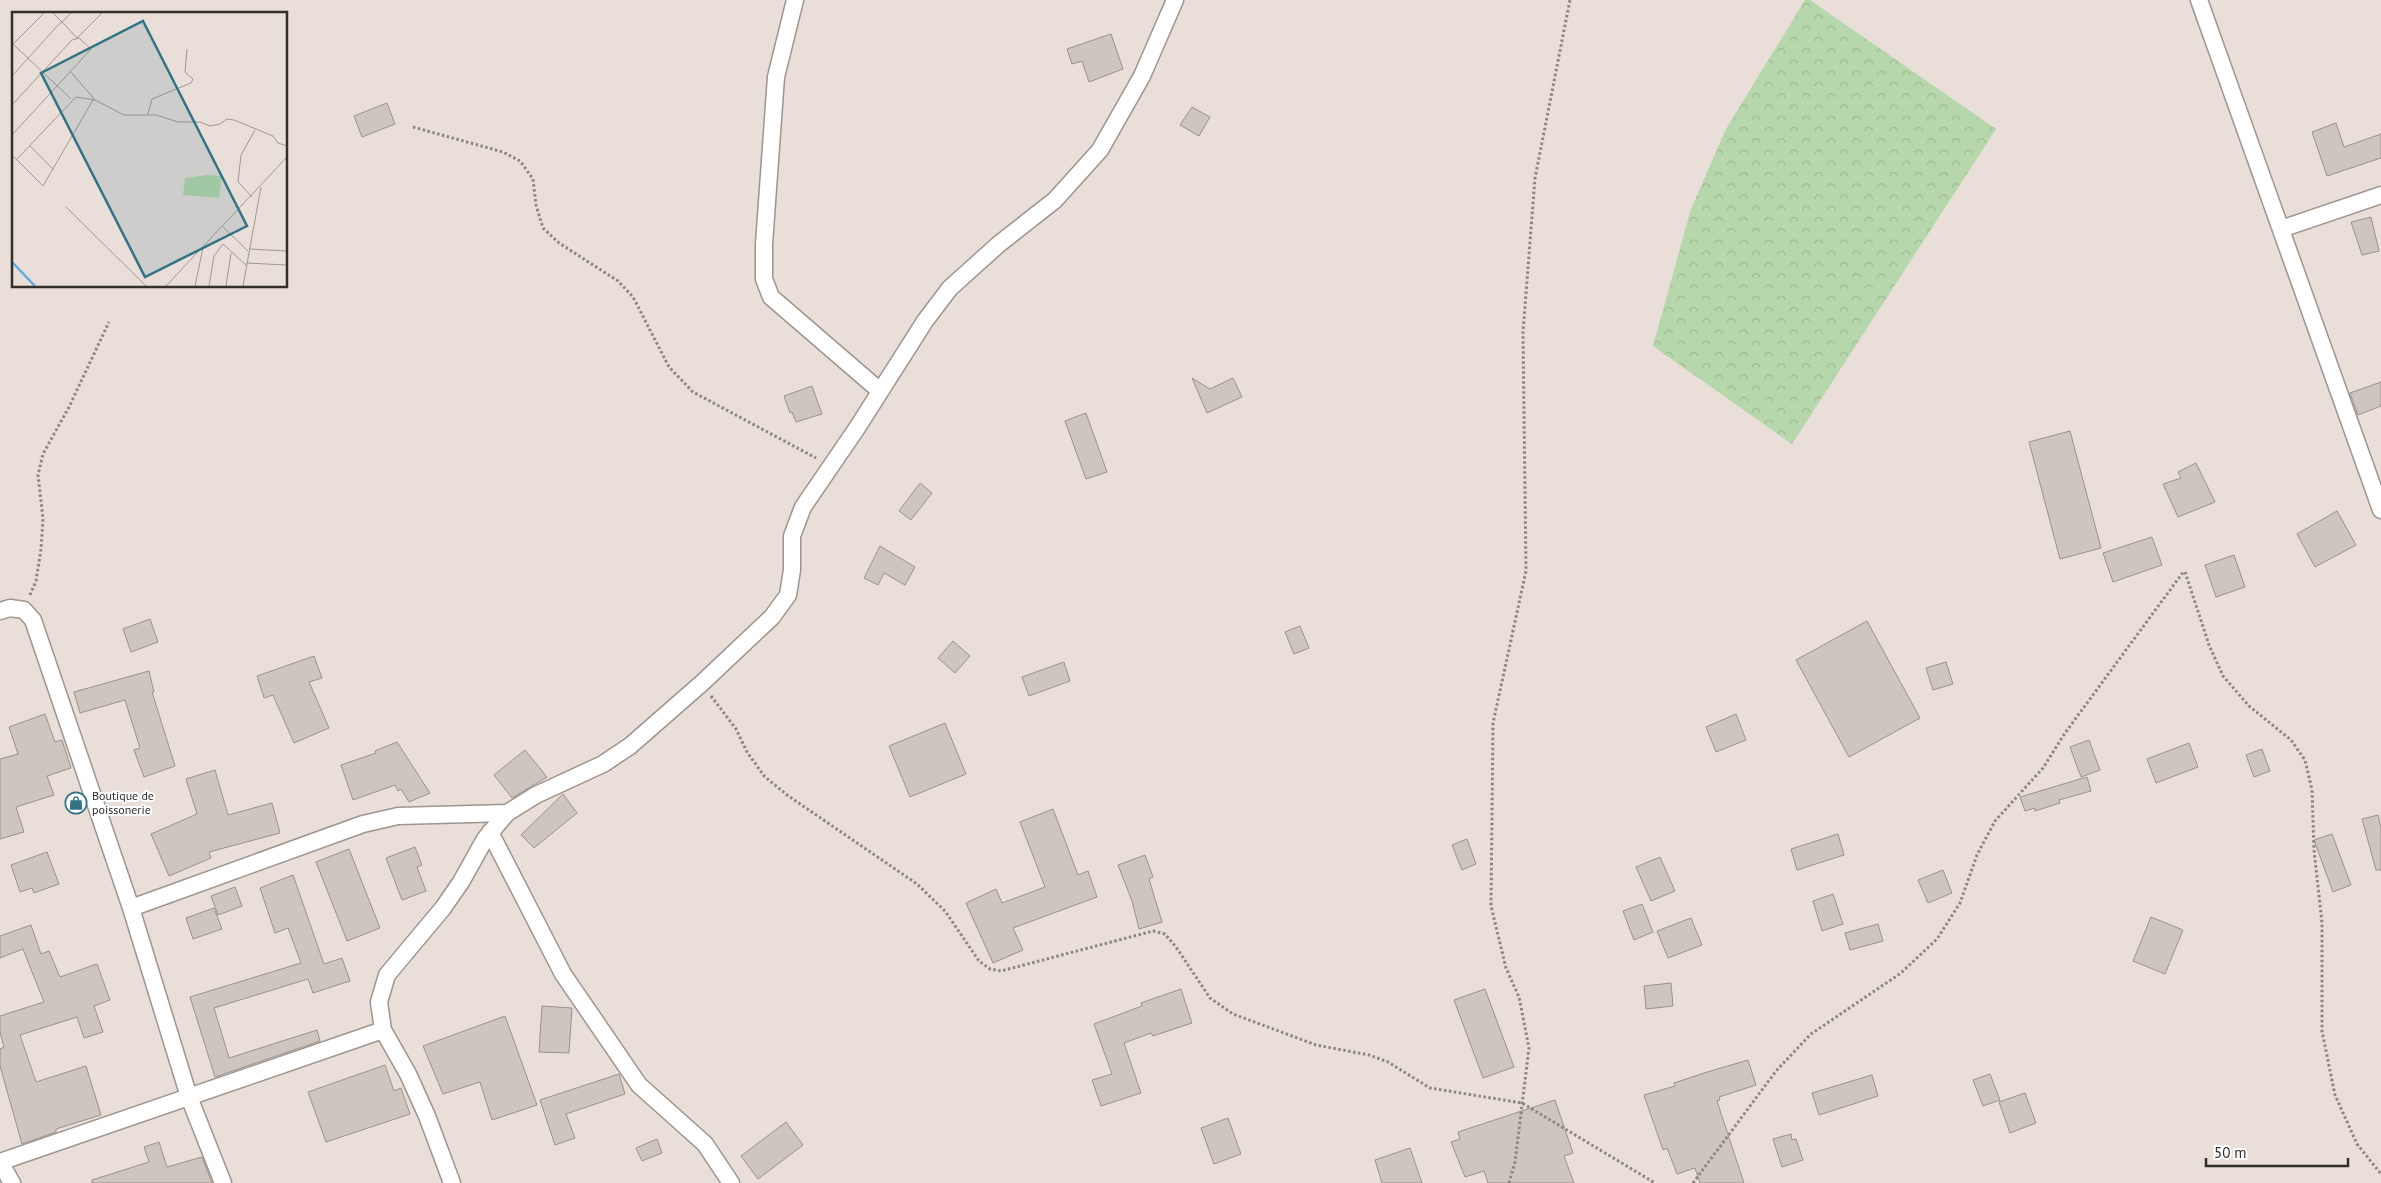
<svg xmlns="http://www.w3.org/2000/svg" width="2381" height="1183" font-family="'PT Sans',sans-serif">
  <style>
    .forest { fill: url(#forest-crowns) }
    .building { fill: #cec5be; stroke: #9a918b }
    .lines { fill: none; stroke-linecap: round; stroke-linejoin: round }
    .minor-casing { stroke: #9d948e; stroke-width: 19 }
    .path { stroke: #8c8580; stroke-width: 3; stroke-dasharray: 2.5 2.5; stroke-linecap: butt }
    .minor { stroke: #fff; stroke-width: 16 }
    .labels { text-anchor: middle; stroke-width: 4; stroke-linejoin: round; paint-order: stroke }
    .poi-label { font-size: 12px; fill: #312e2b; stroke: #fff; text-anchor: start }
    .inset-river { fill: none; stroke: #60aae3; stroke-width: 2.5 }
    .inset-road { fill: none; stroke: #9f9893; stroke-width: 1 }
    .view { fill: #327386; fill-opacity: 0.15; stroke: #327386; stroke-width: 2.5 }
    .inset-edge { fill: none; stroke: #312e2b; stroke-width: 2.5 }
  </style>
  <defs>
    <pattern id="forest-crowns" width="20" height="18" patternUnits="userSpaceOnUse" patternTransform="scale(1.25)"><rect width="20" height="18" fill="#b6d7ab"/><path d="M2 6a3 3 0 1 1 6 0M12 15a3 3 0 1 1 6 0" fill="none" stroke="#9db993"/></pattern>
  </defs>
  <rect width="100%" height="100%" fill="#e9dfd8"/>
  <!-- forest -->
  <path class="forest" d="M1805 0H1810L1996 129 1792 444 1653 346 1691 209 1726 129Z"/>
  <!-- building -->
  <path class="building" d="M1111 34 1123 69 1089 82 1082 61 1072 64 1067 49Z
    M387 103 395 124 362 137 354 116Z
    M1192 107 1210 117 1199 136 1180 125Z
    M2336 123 2344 147 2381 134V158L2327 176 2312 132Z
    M2371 217 2379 251 2362 255 2351 222Z
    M1192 378 1210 389 1233 378 1242 397 1207 413Z
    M2381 382V406L2358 415 2350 393Z
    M812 386 822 414 796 422 792 412 790 413 784 396Z
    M1086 413 1107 472 1086 479 1065 421Z
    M2070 431 2101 548 2060 559 2029 442Z
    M2196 463 2215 502 2178 517 2163 484 2181 478 2178 472Z
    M920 483 932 493 911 520 899 511Z
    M2337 511 2356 545 2315 567 2297 534Z
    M2152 537 2162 565 2113 582 2103 553Z
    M880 546 915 567 905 585 884 573 878 585 864 578Z
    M2234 555 2245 587 2216 597 2205 565Z
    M150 619 158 642 131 652 123 629Z
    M1867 621 1920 718 1849 757 1796 660Z
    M1300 626 1309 648 1294 654 1285 632Z
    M953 641 970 656 955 673 938 658Z
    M314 656 322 678 309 682 329 728 294 743 273 695 264 698 257 676Z
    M1064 662 1070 681 1029 696 1022 677Z
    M1946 662 1953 684 1933 690 1926 668Z
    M149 671 154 692H152L175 766 144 777 134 750 140 748 125 700 80 713 74 692Z
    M45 714 55 742 62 740 71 768 47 776 54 795 16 807 24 832 0 839V759L18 754 9 727Z
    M1736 714 1746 740 1716 752 1706 727Z
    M945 723 966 774 910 797 889 746Z
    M2089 740 2100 770 2081 777 2070 747Z
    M397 742 430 793 409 802 401 789 398 791 395 785 353 800 341 765 376 753 375 751Z
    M2189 743 2198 767 2156 783 2147 759Z
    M2262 749 2270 771 2254 777 2246 755Z
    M525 750 547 777 512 798 494 775Z
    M215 770 228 815 272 803 280 833 209 852 211 858 169 876 151 834 197 814 186 779Z
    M2087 777 2091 791 2059 800 2060 803 2035 811V808L2025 811 2020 797Z
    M563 794 577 813 534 848 521 835Z
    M1053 809 1078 875 1088 871 1097 897 1013 928 1023 950 993 963 966 903 996 889 1002 903 1045 887 1020 822Z
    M2378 815 2381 827V870H2376L2362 819Z
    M1838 834 1844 855 1797 870 1791 849Z
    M2332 834 2351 885 2333 892 2314 840Z
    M1467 839 1476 864 1462 870 1452 845Z
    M415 847 422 865 417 867 426 891 402 900 386 858Z
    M349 849 380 928 347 941 316 862Z
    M47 852 59 884 34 893 32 888 20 892 11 865Z
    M1145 855 1153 877 1149 879 1162 922 1139 929 1132 901 1118 865Z
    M1660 857 1675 891 1651 901 1636 867Z
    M1943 870 1952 893 1928 903 1918 880Z
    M293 875 324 964 342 958 350 981 313 993 308 979 214 1008 229 1058 317 1030 320 1041 215 1077 190 997 301 963 288 928 275 933 260 888Z
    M235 887 242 906 218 915 211 896Z
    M1833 894 1843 924 1822 931 1813 901Z
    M1642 904 1653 932 1634 940 1623 911Z
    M214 908 222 929 193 939 186 918Z
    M2151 917 2183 930 2165 974 2133 961Z
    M1691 918 1702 945 1668 958 1657 931Z
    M1878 924 1883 941 1850 950 1845 933Z
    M31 925 41 954 49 951 60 977 97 964 110 1000 94 1006 103 1032 84 1038 77 1017 20 1035 36 1082 86 1066 101 1115 56 1129V1132L22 1144 0 1066V1049L4 1047 0 1032V1016L44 1002 23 949 0 958V936Z
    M1671 983 1673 1006 1646 1009 1644 986Z
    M1181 989 1192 1023 1153 1036 1151 1033 1124 1043 1141 1093 1101 1106 1092 1080 1112 1074 1094 1024 1142 1006 1141 1003Z
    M1485 989 1514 1067 1483 1078 1454 1000Z
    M542 1006 572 1008 569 1053 539 1052Z
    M505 1016 537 1105 492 1120 480 1082 443 1094 423 1046Z
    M1748 1060 1756 1085 1719 1097 1720 1100 1717 1101 1744 1183H1700L1695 1168 1677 1174 1667 1148 1663 1150 1644 1095 1675 1086 1674 1083 1704 1073Z
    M385 1065 394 1091 401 1088 410 1114 326 1142 308 1092Z
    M619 1074 625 1094 566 1114 575 1138 555 1145 540 1100Z
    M1990 1074 2000 1100 1983 1106 1973 1080Z
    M1872 1075 1878 1096 1819 1115 1812 1093Z
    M2025 1093 2036 1123 2010 1133 1999 1102Z
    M1555 1100 1573 1153 1564 1156 1574 1183H1488L1484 1171 1465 1177 1451 1142 1460 1139 1458 1132Z
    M1228 1118 1241 1154 1214 1164 1201 1128Z
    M786 1122 803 1145 758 1179 741 1156Z
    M1791 1134 1792 1140 1796 1139 1803 1160 1782 1167 1773 1139Z
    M657 1139 662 1153 642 1161 636 1148Z
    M159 1142 167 1167 202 1157 212 1183H92V1180L149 1162 144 1147Z
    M1410 1148 1422 1183H1382L1375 1160Z"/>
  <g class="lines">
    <!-- minor casing -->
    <g class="minor-casing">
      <path id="minor" d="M795 0 776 77 764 244V279L771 297 880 391
        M2199 0 2381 510
        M2281 229 2381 195
        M0 611 10 608 24 610 33 620 131 908 189 1097 223 1183
        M490 832 563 974 639 1085 705 1144 731 1183
        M131 908 363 824 398 816 507 813
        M0 1162 383 1030
        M0 1162 12 1183
        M452 1183 427 1116 408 1074 383 1030 379 1002 387 975 443 908 461 882 485 839 507 813 536 795 603 764 630 746 702 683 772 617 788 595 792 570V536L803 507 857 428 925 321 950 288 999 244 1055 200 1100 150 1142 76 1175 0"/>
    </g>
    <!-- path -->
    <path class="path" d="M413 127 503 152 520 161 533 179 536 205 543 228 559 243 618 281 633 297 669 367 693 392 816 458
      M2185 572 2209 645 2223 676 2249 706 2291 740 2305 760 2312 790 2314 850 2322 923V1031L2335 1095 2357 1144 2381 1174
      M30 595 36 581 41 549 43 519 38 475 43 454 69 407 109 322
      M711 696 736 729 747 752 764 776 787 795 917 884 945 911 979 961 990 969 1001 971 1153 931 1165 934 1176 947 1210 998 1233 1014 1316 1045 1369 1055 1388 1062 1430 1088 1522 1103 1655 1183
      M1509 1183 1515 1162 1529 1048 1519 997 1506 968 1491 906 1493 723 1526 571 1523 332 1535 178 1570 0
      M1693 1183 1776 1071 1811 1034 1901 973 1937 939 1960 903 1977 855 1995 821 2043 768 2065 733 2184 571"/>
    <!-- minor -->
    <use href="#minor" class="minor"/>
  </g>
  <!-- icons -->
  <defs>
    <g id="shop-ring" transform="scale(1.125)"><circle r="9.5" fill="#fff" stroke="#327386" stroke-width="1.5"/><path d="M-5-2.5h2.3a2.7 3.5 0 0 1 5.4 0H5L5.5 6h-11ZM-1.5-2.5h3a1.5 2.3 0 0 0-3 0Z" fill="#327386"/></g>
  </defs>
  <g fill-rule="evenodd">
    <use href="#shop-ring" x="76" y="803"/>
  </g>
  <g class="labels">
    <!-- poi labels -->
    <g class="poi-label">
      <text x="92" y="800">Boutique de<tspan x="92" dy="14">poissonerie</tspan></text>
    </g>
  </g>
  <!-- overview -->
  <g transform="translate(12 12)">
    <rect width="275" height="275" fill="#e9dfd8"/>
    <path d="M195 163 210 164 207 186 171 183 173 166Z" fill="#b6d7ab"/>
    <path class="inset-river" d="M0 250 23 274"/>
    <path class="inset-road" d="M41 1 50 10 59 1M0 31 59 87M1 32 32 1M59 60 83 88M0 64 47 12 50 10 65 26 90 1M0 93 60 28 67 26 79 37 0 123M136 102 140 87 179 71 181 67 173 60 175 37M18 134 41 157M0 143 31 174 81 88M5 147 64 85 83 88 112 103H144L166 110H188L198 114 208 112 215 107 222 108 261 124 266 131 275 134M240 185 226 170 229 143 243 118M54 195 134 274M211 215 236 239M237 237 275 239M234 251 275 253M154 274 275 145M183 274 191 236M197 274 202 244 211 232 234 253M214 274 219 241M231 274 249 175"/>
    <path class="view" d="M131 9 235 214 133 265 29 61Z"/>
    <rect width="275" height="275" class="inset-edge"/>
  </g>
  <!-- scale -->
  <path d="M2206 1158v8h142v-8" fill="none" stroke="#312e2b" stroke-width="2.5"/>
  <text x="2214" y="1158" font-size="15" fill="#312e2b" stroke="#ffffff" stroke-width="4" paint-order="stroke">50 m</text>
</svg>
